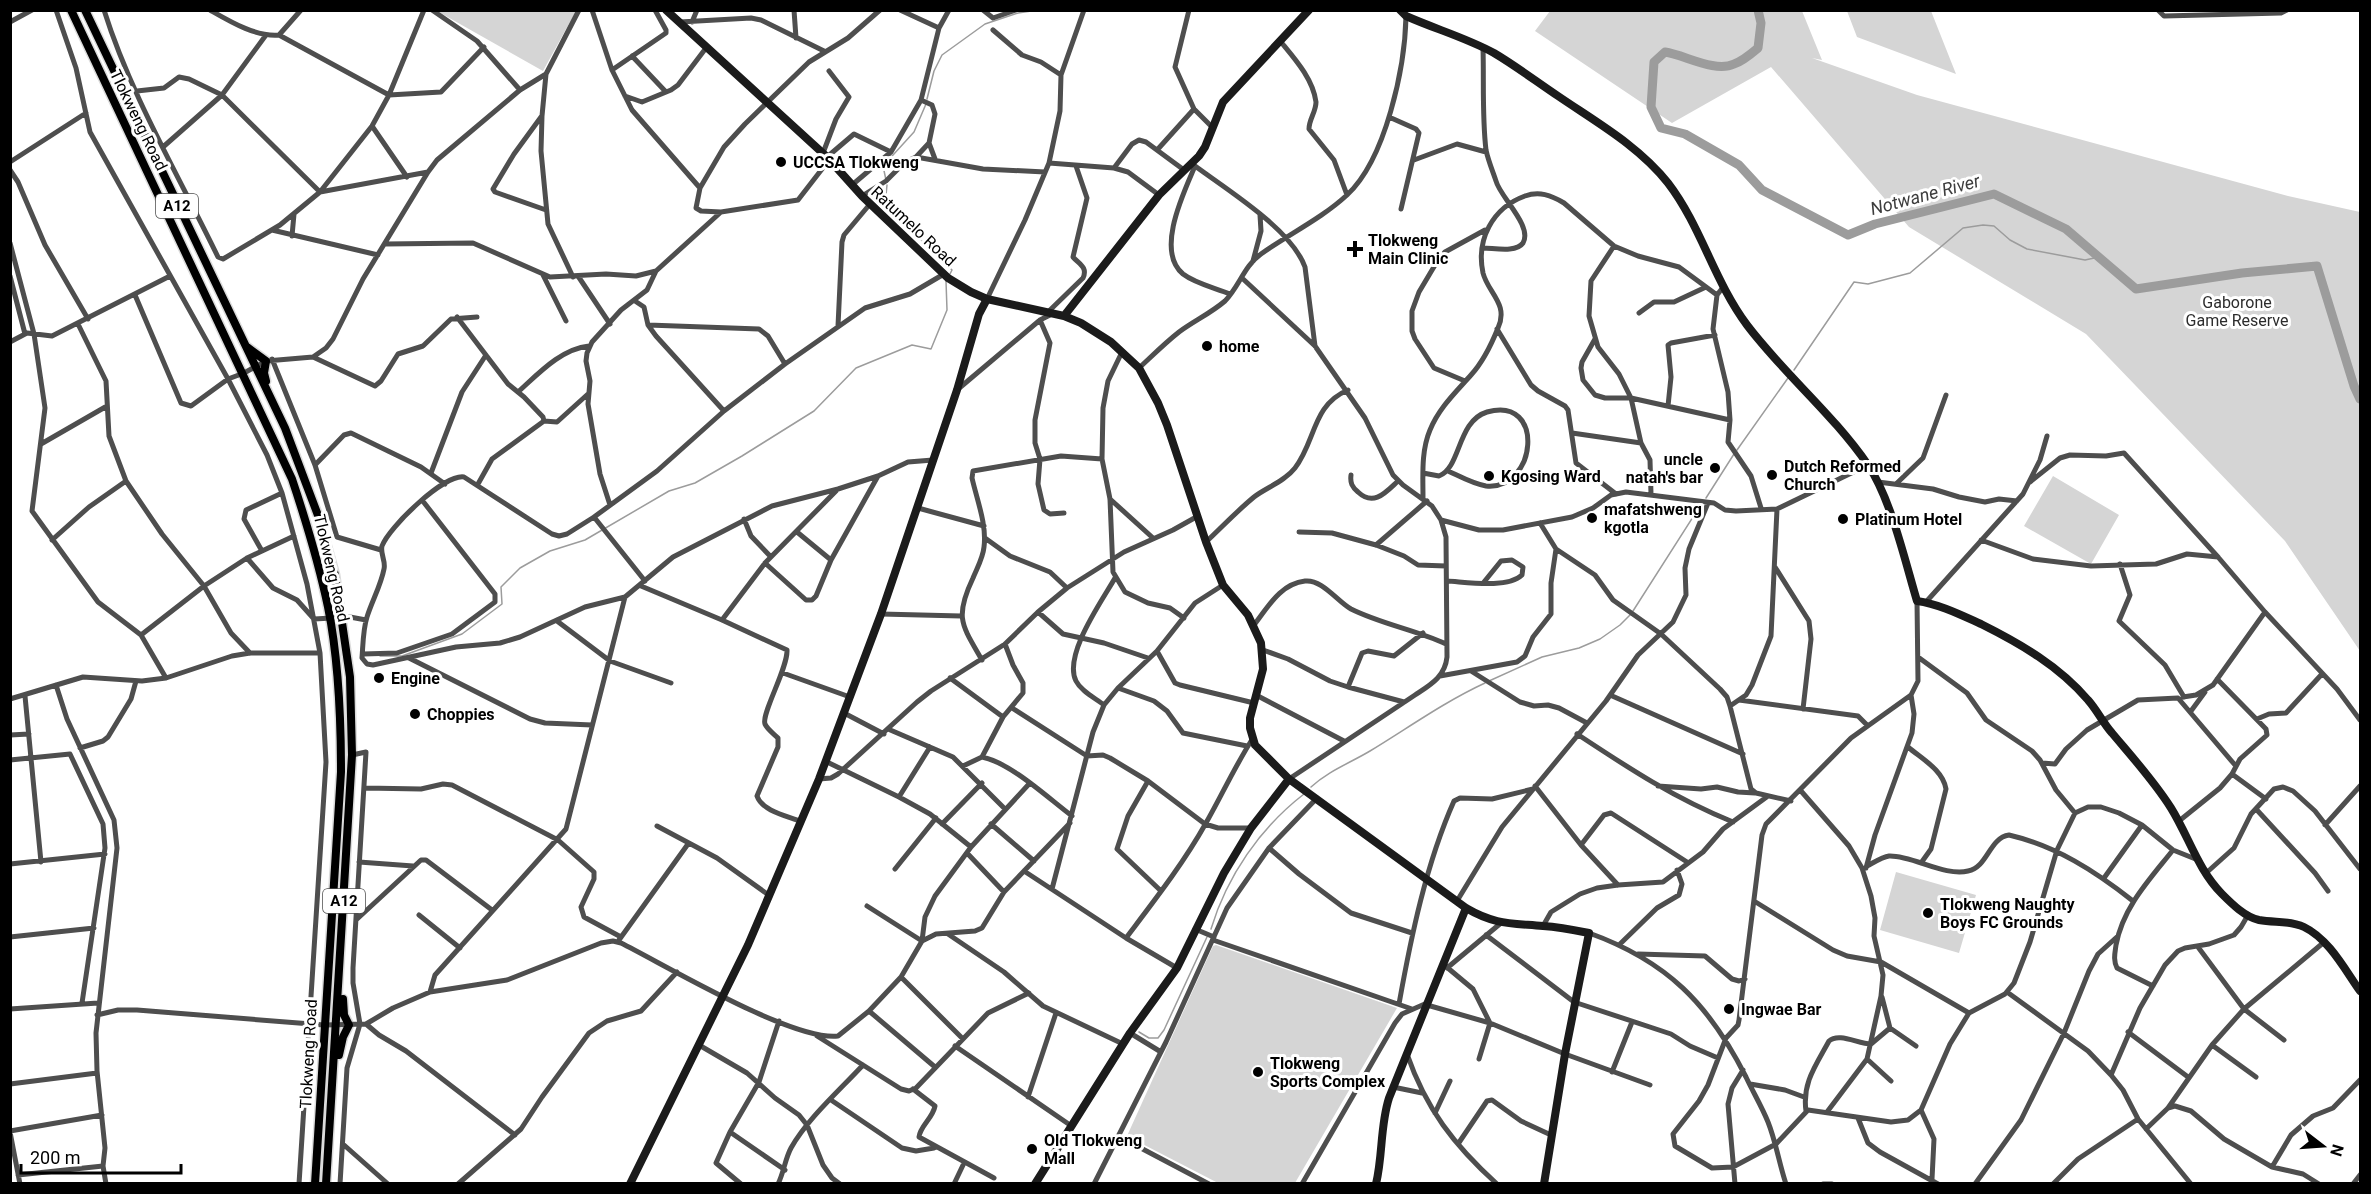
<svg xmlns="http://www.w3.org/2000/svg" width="2371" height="1194" font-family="Roboto,sans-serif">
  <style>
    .green { fill: #d5d5d5 }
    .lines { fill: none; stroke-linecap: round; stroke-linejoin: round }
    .stream { stroke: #9c9c9c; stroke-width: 1.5 }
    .river { stroke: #9c9c9c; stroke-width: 9 }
    .primary-casing { stroke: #dbdbdb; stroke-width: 11 }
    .street { stroke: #4e4e4e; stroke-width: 5 }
    .secondary { stroke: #1b1b1b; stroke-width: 8 }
    .primary { stroke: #000; stroke-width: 8 }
    .poi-dot { fill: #000; stroke: #fff; stroke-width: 2 }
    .labels { text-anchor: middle; stroke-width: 6; stroke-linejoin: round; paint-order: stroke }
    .shield { fill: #fff; stroke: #4c4c4c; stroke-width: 1.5 }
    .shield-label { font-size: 15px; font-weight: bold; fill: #000 }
    .street-label { font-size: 16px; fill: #000; stroke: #fff }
    .poi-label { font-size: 16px; font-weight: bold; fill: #000; stroke: #fff; text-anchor: start }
    .park-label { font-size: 16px; fill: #2c2c2c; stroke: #fff }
    .water-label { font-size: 18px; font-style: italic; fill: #3d3d3d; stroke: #fff }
  </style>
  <rect width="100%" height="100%" fill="#fff"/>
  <!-- green -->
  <path class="green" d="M437 11H576L543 71Z
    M1550 11H1802L1822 60 1812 58 1917 95 2288 196 2360 212V651L2285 541 2086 334 1909 227 1771 67 1672 123 1535 31Z
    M1847 11H1931L1956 74 1857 37Z
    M2053 476 2119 515 2091 564 2024 526Z
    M1896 872 1976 895 1959 953 1880 930Z
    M1216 945 1397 1008 1295 1183H1218L1127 1136 1213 946Z"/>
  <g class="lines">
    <!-- stream -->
    <path class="stream" d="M927 99 934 71 942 55 985 24 1018 13 1038 10
      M886 180 883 166 914 132 926 104
      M887 185 885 205 952 270 950 274
      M1794 370 1854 282 1868 284 1910 273 1963 228 1983 225 1994 226 2010 240 2027 249 2085 260 2099 257
      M1737 450 1788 378
      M1706 498 1734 454
      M1633 611 1700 506
      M380 656H402L462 634 502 604 501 587 520 568 550 551 585 540 669 491 695 483 742 456 814 411 856 368 912 345 931 349 947 310 946 281
      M1489 681 1542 657 1579 648 1600 639 1620 625 1630 615
      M1311 787C1328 771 1350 763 1370 751 1408 728 1444 702 1485 683
      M1211 929C1227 876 1260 828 1304 794
      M1139 1032 1149 1038H1158L1164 1030 1207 937"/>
    <!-- river -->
    <path class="river" d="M1758 10 1761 23 1758 48C1751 54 1743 61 1734 64 1715 73 1685 55 1665 52L1654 62 1651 107 1661 128 1685 134 1739 165 1762 190 1848 235 1875 224 1994 194 2066 229 2136 289 2242 273 2317 266 2354 386 2360 399"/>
    <!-- primary casing -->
    <g class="primary-casing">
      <path id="primary" d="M71 10 292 479C306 521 319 564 328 607 339 661 341 717 341 772L315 1184
        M85 10 285 428 319 518 335 575 350 677 352 755 326 1184
        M247 347 266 361 264 373 266 381
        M339 1055 343 1037 349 1025 344 1015 343 999"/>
    </g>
    <!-- street -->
    <path class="street" d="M56 10 76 68 90 132 228 379 267 455 282 493 307 584 320 653 326 762 299 1184
      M104 10C131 96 179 176 218 257L223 259 280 225 320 192 372 126 389 95 424 10
      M210 10C231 22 256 37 279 35L389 95 441 92 484 47
      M432 10 477 41 520 90 546 74
      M592 10 612 70 632 110 700 188 696 208 701 211 721 212
      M794 10 796 38
      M900 10 939 28
      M983 10 993 18 1016 10
      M1189 10 1175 67 1194 109 1212 127
      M2158 10 2164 16 2281 13 2287 10
      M10 22 32 10
      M680 22 751 18 761 20 824 51
      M692 22 697 10
      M993 30 1022 55 1041 62 1061 75
      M279 35 301 10
      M1281 42C1295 59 1313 79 1316 102 1316 112 1309 119 1309 129L1334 160 1347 195
      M632 56 666 92
      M612 70 666 33V30L655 10
      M137 91 164 88 179 77 189 79 222 95 320 192 428 172
      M625 96 642 102 671 90 678 85 706 48
      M541 117 514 154 493 189 495 192 546 210
      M1389 117 1416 129 1419 133 1401 209
      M372 126 407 177
      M929 143 935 159
      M163 147 222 95 266 35
      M1158 149 1194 109
      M823 153 836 119 849 97 829 71
      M827 157 854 134 891 152
      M916 157 929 143 935 114 932 105 921 100
      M1414 160 1457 144 1486 152
      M10 162 86 113
      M1049 163 1114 168 1128 172 1159 195
      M1191 163C1224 188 1291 228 1305 267L1315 346
      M1195 166C1184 192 1155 251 1183 274 1196 284 1216 288 1230 294
      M1114 168 1132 144 1139 140 1146 142 1184 170
      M10 170 18 182 45 245 88 319
      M852 185 891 152 921 100 939 28 949 10
      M700 188 724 147 745 124 809 62 848 38 880 10
      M862 196 886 181 905 162 916 157 983 169 1045 172
      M272 230 378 255
      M292 236 294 214
      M10 243 34 334 45 408 32 511 98 602 141 635 166 678
      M385 244 473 243 550 277 606 274 636 276 656 271 721 212 798 200 829 160
      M1614 246 1591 281 1589 316 1598 347 1619 374 1631 398 1641 443 1650 460 1651 494
      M1483 248C1494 248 1516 253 1523 243 1533 226 1500 197 1496 181 1493 172 1488 160 1486 150 1482 117 1484 81 1483 48
      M1253 261 1261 231 1260 215
      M543 275 566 321
      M10 276 25 334
      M578 276 610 324
      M573 277 548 224 541 151 542 116 546 74 579 10
      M1242 278 1315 346 1365 418 1393 475 1403 485 1432 506 1441 520 1446 537 1447 657C1445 677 1430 685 1415 695L1289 779
      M1724 286 1717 295 1713 329 1728 392 1730 420 1728 442 1751 476 1761 508
      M135 295 181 403 191 406 228 379 244 373 266 361 313 357 326 348 333 339 363 279 428 172 437 160 520 90
      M987 299 1025 220 1049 163 1060 111 1061 75 1084 10
      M635 301 644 307 648 325 656 336 724 411
      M1048 312 1083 278C1088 267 1079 264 1073 257L1087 198 1076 166
      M1639 313 1654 302H1674L1706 287
      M1052 314 1040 320 1050 343 1035 420V443L1040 459 1038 484 1044 510 1050 514 1064 513
      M457 317 508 384 524 397 543 417 544 421
      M78 324 106 381 109 436 126 481 162 534 204 586 231 633 250 653
      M648 325 759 329 768 336 785 364
      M838 326 842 242 844 235 870 204
      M1497 329 1531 385 1538 391 1565 406 1568 410 1576 463 1616 494
      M1595 339 1582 362 1581 368 1583 380 1595 395 1605 398H1631L1730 420
      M10 342 27 333 52 336 170 276
      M1122 352 1108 381 1103 408 1102 459 1110 499 1113 572 1125 592 1148 603 1170 608 1184 618
      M313 357 375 386 381 381 398 354 423 346 451 319 477 317
      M272 359 315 465 337 537 381 550
      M1139 368C1152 356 1165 343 1179 332 1194 321 1211 313 1225 301 1239 287 1244 266 1261 254 1289 234 1321 219 1347 195 1386 159 1405 67 1406 16
      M1465 381 1434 368 1415 339 1412 331V311L1419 292 1438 260 1445 252 1485 230
      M957 390 1040 320
      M518 392C539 373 561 349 589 346
      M1668 406 1671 377 1668 345 1671 343 1715 335
      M544 421 557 422 588 394
      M1572 433 1641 443
      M41 444 107 406
      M933 460 908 462 878 476 838 489 772 506 673 557 625 597 585 607 520 637 500 643 456 647 373 665 367 664 362 658C363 645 363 629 367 617 372 601 381 585 384 569 386 561 380 554 382 546 389 527 444 474 464 477L552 534 559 536 567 534 594 517 657 471 724 411 785 364 865 308 910 294 944 274
      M315 465 344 435 351 433 421 467 445 484
      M431 473 462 392 486 355
      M1423 473 1439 476C1461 468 1457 421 1487 412 1546 395 1537 491 1486 486 1473 484 1459 476 1448 471
      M1351 475C1350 483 1352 487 1358 492 1374 507 1386 492 1398 481
      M1878 482 1933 489 1959 497 1985 502 1999 499 2017 501
      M2030 482 2060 458 2070 455 2106 456 2124 453 2218 557
      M478 484 492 459 544 421
      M1896 484 1923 458 1946 395
      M1423 498C1423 476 1421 451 1430 430 1439 408 1455 393 1471 375 1482 363 1492 343 1498 328 1509 304 1488 293 1483 273 1476 240 1492 208 1525 196 1539 191 1551 195 1564 203L1614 246 1638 256 1679 267 1717 295
      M1110 499 1153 538
      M610 505 600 474 588 404 590 381 586 361 587 353 592 342 621 310 647 290 656 271
      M918 508 984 526
      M594 517 645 581
      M744 519 751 536 771 557
      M1441 520 1479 530H1503L1572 517 1593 508 1611 495 1626 492 1714 503 1725 510 1736 511 1777 509 1868 465
      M797 532 831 560
      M1299 532 1332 533 1376 545 1404 556 1418 565 1446 566
      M985 538 1010 556 1050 572 1067 588
      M52 540 89 507 126 481
      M1981 540 2033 559 2091 566 2156 564 2187 554 2218 557 2265 612 2337 689 2360 720
      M1206 542C1222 527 1237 511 1254 497 1267 487 1284 482 1295 468 1316 441 1312 405 1348 390
      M1376 545 1427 501
      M1556 549 1595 575 1613 600 1661 634 1720 689 1727 697 1730 706 1751 789 1756 793 1791 801
      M262 551 244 519 246 510 282 493
      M247 558 273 588 297 600 314 619 350 617 366 620
      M765 563 806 600H812L816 596 831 560 878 476
      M2120 564 2130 595 2119 621 2165 665 2184 697
      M1775 567 1809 621 1811 639 1803 709
      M1447 581C1466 582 1507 589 1522 575L1523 567 1512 560 1501 561 1484 582
      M641 586 722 620 787 650C788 668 761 714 765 724 767 729 774 734 778 738V747L757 796C762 811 787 816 800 821
      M1917 601 1918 681 1911 695 1851 738 1766 824 1762 835 1739 1020 1738 1025 1726 1038 1708 1085 1699 1101 1673 1134 1675 1146 1712 1168 1733 1167 1776 1144 1808 1110 1891 1122 1908 1120 1921 1110 1950 1044 1969 1013 2005 994 2014 983 2030 942 2057 850 2075 813 2088 807H2101L2119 813 2142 825 2173 850 2198 860
      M1926 602 2023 494 2040 460 2047 436
      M1038 612 1063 634 1104 643 1148 658
      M881 614 961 616
      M722 620 765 563 836 491
      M557 621 610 661 671 683
      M1254 625C1268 607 1280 584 1305 581 1322 579 1337 601 1351 609 1381 624 1416 630 1446 644
      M141 635 204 586 247 558 294 536
      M1263 650 1288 659 1330 681 1348 687 1404 702
      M1157 651 1175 683 1180 685 1254 703
      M363 654 397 653 452 634 495 602V594L422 500
      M1918 657 1967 693 1986 720 2032 751 2040 760 2056 790 2075 813
      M409 658 530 719 545 723 592 725
      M982 660C962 625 954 618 973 578 977 568 983 558 984 547 987 525 977 500 972 478L973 471 1061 456 1102 459
      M1471 671 1520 702 1534 706 1548 705 1559 708 1587 723
      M783 673 850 697
      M1440 676 1517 662 1525 656 1533 637 1551 614V583L1556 549 1540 523
      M950 678 1003 717
      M56 685 67 719 114 820 117 848 96 1033 97 1071 105 1148 103 1166 106 1184
      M1348 687 1362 653 1368 651 1394 656 1423 633
      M1118 688 1154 701 1167 711 1183 733 1247 746
      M1256 695 1344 741
      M1610 695 1743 754
      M25 696 41 862
      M2183 697 2196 695 2213 685 2265 612
      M10 699 83 677 142 681 166 678 232 656 250 653H320
      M1739 700 1858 716 1867 725
      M1104 705C1095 698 1081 691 1076 681 1063 655 1102 601 1115 578
      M1730 706 1746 695 1752 685 1771 636 1777 509
      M1012 708 1087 756 1103 755 1110 758 1148 781 1205 824 1218 828H1251
      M2191 711 2205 692
      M844 713 884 734
      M2257 719 2269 714 2286 713 2322 674
      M888 729 953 757 1005 809
      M1577 734C1630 769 1674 798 1733 822
      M10 735 29 734
      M1908 747C1922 759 1943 770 1946 789L1931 849 1921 863
      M80 748 103 741 108 737 131 699 136 681
      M982 757C1011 763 1048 798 1072 816
      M10 760 70 754 103 824 105 848 82 1003
      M825 761 899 797 930 814 971 847
      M2042 763 2055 764 2066 749 2087 730 2138 700 2178 698 2235 765
      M963 766 982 757 1003 717 1023 693V683L1013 665 1005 644
      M2232 774 2266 799
      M819 779 831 778 838 774 917 702 931 691 1005 644 1038 612 1067 588 1124 552 1173 530 1198 516
      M1148 781 1128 816 1117 849 1161 891
      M1535 786 1581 845 1618 885
      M1658 786 1701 789 1717 787 1738 792 1755 793
      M365 788 421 789 443 784 452 785 558 840 594 872V879L581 907 584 917 621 937
      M1801 791 1849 846 1862 868 1871 896 1875 918 1874 936 1883 975 1881 996 1867 1059 1827 1112
      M899 797 930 747
      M2256 809 2315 873 2328 891
      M2179 821 2220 788 2232 774 2240 759 2267 735 2266 729 2217 679
      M942 824 982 783
      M991 824 1034 861
      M2325 825 2360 786
      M657 826 717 858 770 896
      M1581 845 1604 815 1611 813 1687 862
      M1269 848 1299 874 1351 913 1412 933
      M967 853 1004 892
      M359 862 413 866
      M10 864 105 854
      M1867 866C1873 863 1882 857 1889 856 1912 855 1945 877 1968 871 1988 867 1989 838 2009 835 2056 846 2095 871 2133 901
      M1866 868 1875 835 1912 733 1914 714 1911 695
      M895 869 936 818
      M1024 871 1126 938 1177 968
      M2205 874 2234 848 2251 814 2274 789 2283 787 2293 791 2315 811 2360 869
      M2104 878 2142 825
      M1052 889 1093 732 1104 705 1118 688 1157 651 1195 603 1223 585
      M1457 901 1502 827 1606 701 1638 655 1673 622 1686 595 1685 568 1689 549 1708 503
      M1754 901 1833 950 1847 956 1881 962 1969 1013
      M867 906 922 941 925 917 935 896 971 847 1029 784
      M419 915 460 948
      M356 920 421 860H426L492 910
      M1543 926 1551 912 1580 894 1597 888 1618 885 1663 882 1703 852 1723 829 1768 796
      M1195 929 1214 937
      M1589 933C1667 961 1709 1004 1746 1077 1753 1092 1762 1107 1768 1122 1776 1142 1779 1163 1786 1184
      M948 934 1004 972 1043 1006 1123 1044
      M1486 935 1574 1002 1671 1034 1690 1046 1718 1058
      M10 937 94 928
      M1126 938C1154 901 1183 864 1206 823 1222 795 1235 766 1253 738
      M619 940 688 844
      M1213 940 1412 1009
      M1620 944 1657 908 1679 895 1682 884 1677 870
      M2198 947 2244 1009 2284 1040
      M1638 954 1705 956 1732 979 1739 981 1745 979
      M1443 964 1473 989 1490 1023 1479 1059
      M1447 968 1501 923
      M901 977 963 1039
      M2153 986 2117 968C2113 960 2115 953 2116 945 2123 907 2150 879 2173 850
      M430 992 435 975 566 829 625 597
      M2007 992 2088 1051 2111 1075 2123 1090 2138 1119 2191 1184
      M1399 1004C1411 937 1426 864 1454 801L1460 798 1492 799 1533 789
      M1427 1005 1490 1023 1565 1054 1650 1085
      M10 1009 98 1003
      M869 1011 935 1067
      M97 1015 118 1010H137L324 1025 366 1024 393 1008 430 992 507 980 601 943 613 941 621 943C667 966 792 1041 838 1036L869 1011 901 977 922 941 936 934 975 931 982 928 1004 892 1070 823
      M779 1021 759 1082 730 1132 785 1170
      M366 1024 379 1035 406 1051 515 1135
      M1890 1028 1916 1046
      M2128 1032 2188 1077
      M1130 1033 1161 1052
      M817 1036 901 1089 909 1091 916 1088 988 1013 1029 993
      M699 1045 747 1073 775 1098 799 1115 807 1125 823 1165 832 1178 840 1184
      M2212 1045 2256 1077
      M955 1046 1070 1125
      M1407 1054C1426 1109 1454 1145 1497 1184
      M1867 1059 1891 1081
      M1612 1072 1632 1022
      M2111 1075 2140 1008 2165 965 2178 951 2185 948 2209 944 2234 935 2241 927 2248 915
      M10 1084 97 1073
      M1750 1084 1785 1090 1804 1097
      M1393 1087 1422 1093
      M913 1089 935 1106C933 1118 920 1126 919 1137L994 1178
      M1028 1097 1056 1013
      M831 1100 902 1148 916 1151 934 1148
      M2168 1108 2175 1106 2191 1111 2224 1139 2272 1167 2303 1174 2319 1184
      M1921 1110 1934 1139 1932 1179
      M1806 1111C1802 1083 1816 1065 1829 1041 1839 1032 1858 1044 1871 1044L1890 1028 1882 997
      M1435 1113 1450 1081
      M1858 1118 1868 1143 1880 1152 1938 1184
      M2146 1129 2168 1108 2212 1045 2244 1009 2323 943
      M10 1131 102 1115
      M10 1132 20 1184
      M730 1132 716 1163 741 1184
      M1118 1136 1209 1184
      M1458 1144 1487 1101 1492 1100 1521 1121 1551 1135
      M344 1145 388 1184
      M2272 1167 2291 1135 2313 1116 2333 1108 2360 1080
      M18 1175 103 1166
      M340 1184 347 1068 360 1024 353 983V968L366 752 352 755
      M458 1184 521 1129 542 1097 589 1033 607 1021 641 1011 677 972
      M778 1184C784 1172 785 1159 791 1148 808 1118 840 1090 863 1065
      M954 1184 964 1163
      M1094 1184 1166 1042 1227 908 1269 848 1317 798
      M1302 1184 1395 1023 1402 1014 1427 1003
      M1735 1184 1728 1104 1732 1088 1743 1070
      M1823 1184H1832
      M1975 1184 2021 1120 2064 1033 2089 971 2098 954 2118 936
      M2053 1184 2078 1159 2138 1119
      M2353 1184 2360 1175"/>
    <!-- secondary -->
    <path class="secondary" d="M666 10 827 157 862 196 948 278 971 292 987 299 1064 316 1081 323 1111 342 1139 368 1158 403 1167 425 1206 542 1223 585 1248 615 1261 643 1263 669 1250 718V728L1255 745 1289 779 1466 908C1495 925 1511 923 1543 926 1558 927 1574 930 1589 933L1565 1054 1544 1184
      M1400 10 1406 16C1435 29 1467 38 1494 53 1516 66 1537 82 1558 96 1596 122 1639 146 1668 183 1701 226 1714 281 1747 325 1784 374 1833 414 1868 465 1891 499 1905 561 1917 601 1939 604 1961 615 1981 624 2021 644 2059 666 2088 700 2097 710 2103 723 2112 733 2133 758 2154 781 2171 808 2189 837 2198 870 2222 894 2232 904 2245 917 2259 920 2275 923 2289 920 2304 927 2329 939 2345 970 2360 991
      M1064 316 1159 195 1199 156 1205 147 1223 102 1309 10
      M630 1184 748 945 819 779 881 614 957 390 979 314 987 299
      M1035 1184 1130 1033 1177 968 1224 873 1251 828 1289 779
      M1376 1184C1383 1155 1380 1126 1389 1098L1466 908"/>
    <!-- primary -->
    <use href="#primary" class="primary"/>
  </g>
  <!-- markers -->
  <g class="poi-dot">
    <circle cx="781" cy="162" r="6"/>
    <path d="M1352 240h6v6h6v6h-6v6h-6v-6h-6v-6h6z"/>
    <circle cx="1207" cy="346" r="6"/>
    <circle cx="1715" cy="468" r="6"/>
    <circle cx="1772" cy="475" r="6"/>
    <circle cx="1489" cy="476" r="6"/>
    <circle cx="1592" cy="518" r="6"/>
    <circle cx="1843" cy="519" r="6"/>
    <circle cx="379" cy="678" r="6"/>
    <circle cx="415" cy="714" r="6"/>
    <circle cx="1928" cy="913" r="6"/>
    <circle cx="1729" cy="1009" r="6"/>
    <circle cx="1258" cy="1072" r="6"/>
    <circle cx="1032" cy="1149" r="6"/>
  </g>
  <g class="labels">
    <!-- shield labels -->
    <g class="shield">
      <rect x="156" y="194" width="42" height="24" rx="4.5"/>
      <rect x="323" y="889" width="42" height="24" rx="4.5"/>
    </g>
    <g class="shield-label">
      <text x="177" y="211">A12</text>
      <text x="344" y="906">A12</text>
    </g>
    <!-- street labels -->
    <g class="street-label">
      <text transform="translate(139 120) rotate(64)" y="6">Tlokweng Road</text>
      <text transform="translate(914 226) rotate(43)" y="6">Ratumelo Road</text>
      <text transform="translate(332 568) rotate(77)" y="6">Tlokweng Road</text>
      <text transform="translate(308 1054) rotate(-87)" y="6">Tlokweng Road</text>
    </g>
    <!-- poi labels -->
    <g class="poi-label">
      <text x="793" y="168">UCCSA Tlokweng</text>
      <text x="1368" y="246">Tlokweng<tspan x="1368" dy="18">Main Clinic</tspan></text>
      <text x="1219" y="352">home</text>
      <text x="1703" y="465" text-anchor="end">uncle<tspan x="1703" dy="18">natah's bar</tspan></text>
      <text x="1784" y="472">Dutch Reformed<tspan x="1784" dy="18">Church</tspan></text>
      <text x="1501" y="482">Kgosing Ward</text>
      <text x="1604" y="515">mafatshweng<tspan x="1604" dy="18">kgotla</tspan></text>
      <text x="1855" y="525">Platinum Hotel</text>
      <text x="391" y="684">Engine</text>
      <text x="427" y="720">Choppies</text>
      <text x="1940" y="910">Tlokweng Naughty<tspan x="1940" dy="18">Boys FC Grounds</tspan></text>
      <text x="1741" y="1015">Ingwae Bar</text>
      <text x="1270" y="1069">Tlokweng<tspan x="1270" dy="18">Sports Complex</tspan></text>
      <text x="1044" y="1146">Old Tlokweng<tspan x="1044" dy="18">Mall</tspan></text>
    </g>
    <!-- park labels -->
    <g class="park-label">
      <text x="2237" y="308">Gaborone<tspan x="2237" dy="18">Game Reserve</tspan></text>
    </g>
    <!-- water labels -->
    <g class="water-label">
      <text transform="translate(1925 195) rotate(-15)" y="6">Notwane River</text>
    </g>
  </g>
  <!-- border -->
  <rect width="2371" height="1194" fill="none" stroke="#000000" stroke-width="24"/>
  <!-- north arrow -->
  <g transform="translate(2323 1146) rotate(107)" stroke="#ffffff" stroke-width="4.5" paint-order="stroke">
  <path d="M0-4.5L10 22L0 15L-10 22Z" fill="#000000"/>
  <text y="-9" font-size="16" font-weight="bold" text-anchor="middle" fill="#000000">N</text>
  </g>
  <!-- scale -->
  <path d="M21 1164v9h160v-9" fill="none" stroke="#000000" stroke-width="3"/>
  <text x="30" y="1164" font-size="18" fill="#000000" stroke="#ffffff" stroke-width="4.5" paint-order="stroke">200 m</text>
</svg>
